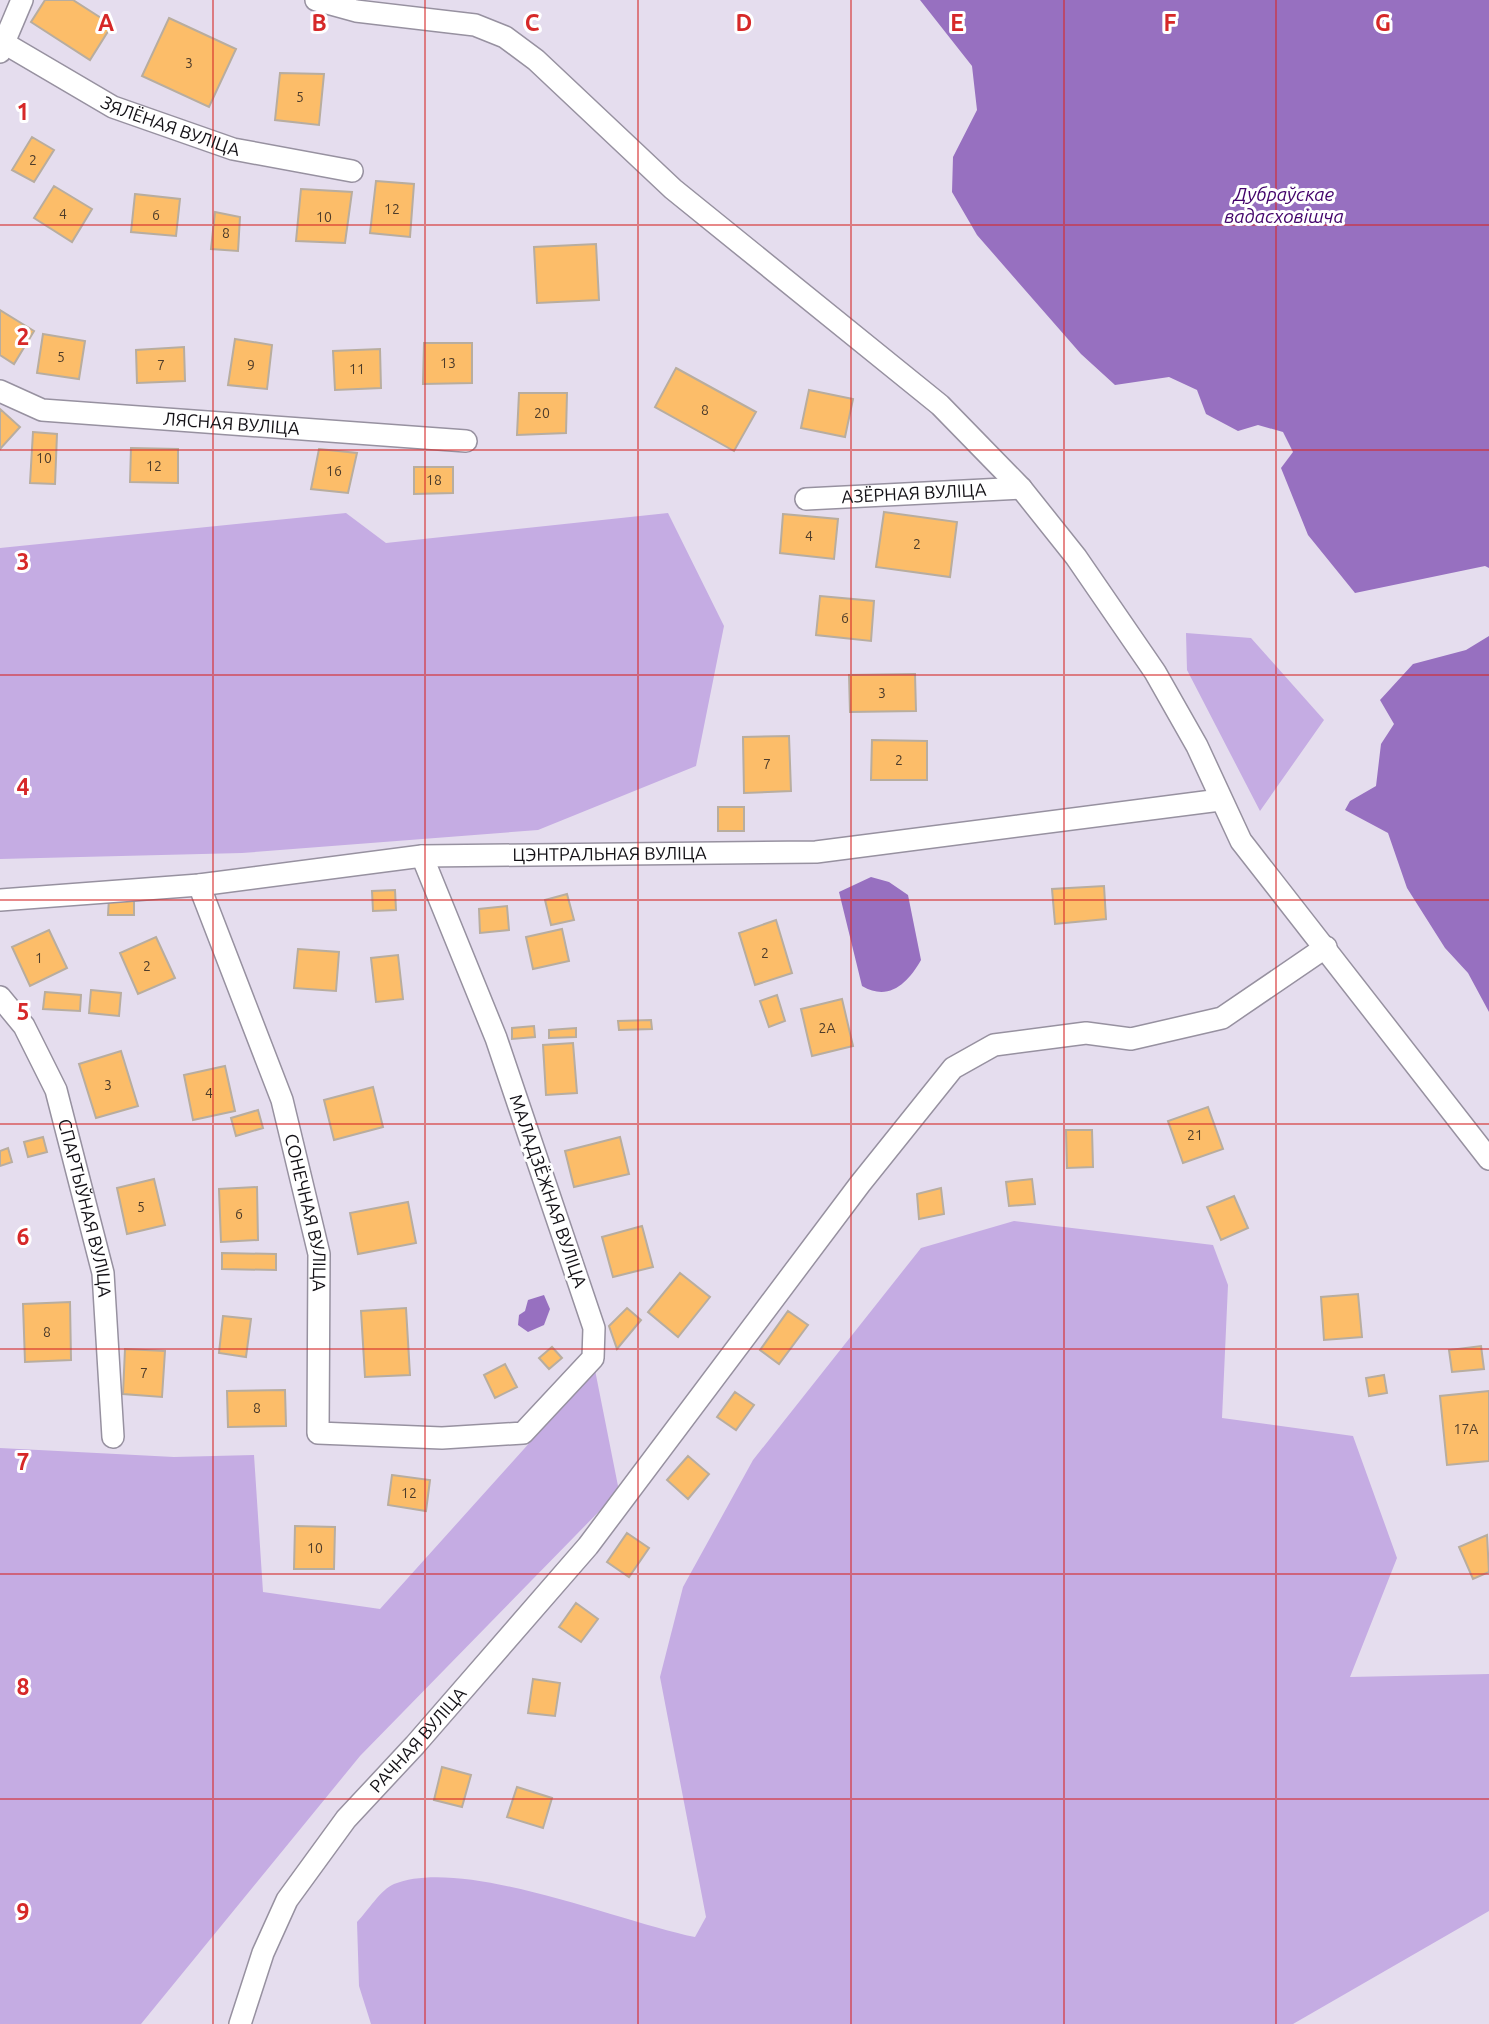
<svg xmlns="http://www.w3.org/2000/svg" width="1489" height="2024" font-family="Ubuntu,sans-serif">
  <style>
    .green { fill: #c5ace3 }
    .water { fill: #9770c0 }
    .building { fill: #fcbd69; stroke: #b8ad9f; stroke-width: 2 }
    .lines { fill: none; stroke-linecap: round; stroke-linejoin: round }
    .street-casing { stroke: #9791a0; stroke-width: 24 }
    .street { stroke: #fff; stroke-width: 21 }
    .grid { fill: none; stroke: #d62828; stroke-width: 2; stroke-opacity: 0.55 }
    .labels { text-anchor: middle; stroke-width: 6; stroke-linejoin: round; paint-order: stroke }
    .number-label { font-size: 14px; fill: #4d3c2b }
    .street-label { font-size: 18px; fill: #131116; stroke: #fff }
    .water-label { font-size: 19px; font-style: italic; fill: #42026a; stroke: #fff }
    .grid-label { font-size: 23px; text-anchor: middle; font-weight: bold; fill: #d62828; stroke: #fff; stroke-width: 6; stroke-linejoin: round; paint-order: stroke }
  </style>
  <rect width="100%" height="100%" fill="#e5ddee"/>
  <!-- green -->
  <path class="green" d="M346 513 386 543 668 513 724 626 696 766 538 830 242 853 0 859V548Z
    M1186 633 1251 638 1324 720 1260 811 1187 670Z
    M1014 1221 1213 1245 1228 1285 1222 1418 1353 1436 1397 1558 1350 1677 1489 1674V1911L1293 2024H371L359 1986 357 1922C367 1912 381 1889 394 1884 463 1856 620 1922 695 1937L706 1917 660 1677 683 1587 753 1460 921 1248Z
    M595 1370 619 1491 360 1756 141 2024H0V1448L174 1457 254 1455 263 1592 380 1609Z"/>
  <!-- water -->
  <path class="water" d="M920 0H1489V568L1485 566 1355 593 1308 535 1281 468 1293 452 1283 432 1258 425 1238 431 1206 414 1197 390 1169 377 1115 385 1081 354 977 235 952 192 953 157 977 110 972 66Z
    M1489 636V1012L1468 973 1445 948 1407 888 1388 833 1345 810 1350 801 1376 786 1381 744 1394 724 1380 700 1413 664 1466 650Z
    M871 877 889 882 908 895 921 960C908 983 889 1002 862 986L839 892Z
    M544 1295 550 1309 544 1325 528 1332 518 1325 519 1315 525 1311 528 1300Z"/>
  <!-- building -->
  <path class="building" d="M45 0H73L112 25 90 60 31 22Z
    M169 18 236 49 209 107 142 76Z
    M280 73 324 74 319 125 275 120Z
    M32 137 54 150 34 182 12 170Z
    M376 181 414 184 410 237 370 233Z
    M54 186 92 209 72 242 34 218Z
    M301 189 352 192 345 243 296 241Z
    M135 194 180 199 176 236 131 232Z
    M215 212 240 217 238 251 211 249Z
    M596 244 599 300 537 303 534 247Z
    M0 310 34 331 14 364 0 355Z
    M43 334 85 341 79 379 37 373Z
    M235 339 272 345 267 389 228 385Z
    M424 343H472V383L423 384Z
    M184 347 185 381 137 383 136 350Z
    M380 349 381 388 335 390 333 351Z
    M676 368 756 412 734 451 655 407Z
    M809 390 853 399 845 437 801 428Z
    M519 393H567L566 433 517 435Z
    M0 409 20 427 0 449Z
    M33 432 57 434 55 484 30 483Z
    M131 448 178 449V483L130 482Z
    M319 449 357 453 348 493 311 489Z
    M414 467H453V493L414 494Z
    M884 512 957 522 950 577 876 567Z
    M783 514 838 519 834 559 780 553Z
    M820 596 874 601 871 641 816 635Z
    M915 674 916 711 850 712 849 675Z
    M789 736 791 791 744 793 743 737Z
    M872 740 927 741V780H871Z
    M718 807H744V831H718Z
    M1104 886 1106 919 1055 924 1052 889Z
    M395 890 396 910 373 911 372 891Z
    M567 894 574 920 551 925 545 900Z
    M109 898 134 899V915H108Z
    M507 906 509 930 480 933 479 909Z
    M776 920 792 973 755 985 739 933Z
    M562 929 569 961 533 969 526 937Z
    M49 930 67 968 30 986 12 947Z
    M156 937 175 978 138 994 120 953Z
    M298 949 339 952 336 991 294 988Z
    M398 955 403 999 376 1002 371 958Z
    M91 990 121 993 119 1016 89 1013Z
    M45 992 81 995 80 1011 43 1009Z
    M777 995 785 1021 769 1027 760 1001Z
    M842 999 853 1046 812 1056 801 1009Z
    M651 1020 652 1029 619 1030 618 1021Z
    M534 1026 535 1037 512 1039V1028Z
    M576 1028V1037L549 1038V1030Z
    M573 1043 577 1093 546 1095 543 1045Z
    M121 1051 138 1106 96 1118 79 1064Z
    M225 1066 235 1111 193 1120 184 1075Z
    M373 1087 383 1127 334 1140 324 1100Z
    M1208 1107 1223 1149 1183 1163 1168 1121Z
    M258 1110 263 1128 236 1136 231 1118Z
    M1066 1130H1092L1093 1167 1067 1168Z
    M43 1137 47 1152 28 1157 24 1142Z
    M620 1137 629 1174 574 1187 565 1151Z
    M8 1148 12 1162 0 1166V1151Z
    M154 1179 165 1225 127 1234 117 1188Z
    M1032 1179 1035 1204 1009 1206 1006 1182Z
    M257 1187 258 1240 221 1242 219 1189Z
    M941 1188 944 1214 919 1219 917 1194Z
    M1234 1196 1248 1228 1221 1240 1207 1207Z
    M408 1202 416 1243 358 1254 350 1213Z
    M642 1226 653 1267 613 1277 602 1237Z
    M222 1253 276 1254V1270L222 1269Z
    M680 1273 710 1297 678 1337 648 1312Z
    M1358 1294 1362 1337 1324 1340 1321 1297Z
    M70 1302 71 1360 25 1362 23 1304Z
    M406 1308 410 1375 365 1377 361 1311Z
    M627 1308 641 1320 617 1349 609 1326Z
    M788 1311 808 1325 779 1364 760 1350Z
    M223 1316 251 1319 246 1357 219 1353Z
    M1481 1346 1484 1369 1452 1372 1449 1350Z
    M552 1347 562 1358 549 1369 539 1358Z
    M125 1349 165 1351 162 1397 123 1394Z
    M505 1364 517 1387 495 1398 484 1375Z
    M1384 1375 1387 1393 1369 1396 1366 1378Z
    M285 1390 286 1426 228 1427 227 1391Z
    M1489 1391V1461L1447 1465 1440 1396Z
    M735 1392 754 1405 736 1430 717 1417Z
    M688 1456 709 1474 688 1499 667 1480Z
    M392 1475 430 1480 426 1511 388 1505Z
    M295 1526 335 1527 334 1569H294Z
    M627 1533 649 1548 629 1577 607 1562Z
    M1487 1535 1489 1572 1473 1579 1459 1547Z
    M576 1603 598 1619 581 1642 559 1627Z
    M533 1679 560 1683 555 1716 528 1713Z
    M442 1767 471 1775 462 1807 434 1800Z
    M517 1787 552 1798 543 1828 507 1817Z"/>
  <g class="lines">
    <!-- street casing -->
    <g class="street-casing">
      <g id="street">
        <path d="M316 0 356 11 475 25 505 37 536 60 673 189 940 405 1021 488 1076 557 1155 672 1197 746 1241 841 1489 1159"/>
        <path id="s1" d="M4 43 113 107 233 149 352 171"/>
        <path d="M0 52 22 0"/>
        <path id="s2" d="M0 391 42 410 466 441"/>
        <path id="s3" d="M806 499 1021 488"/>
        <path id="s4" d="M199 885 282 1100 319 1254 318 1433 442 1438 523 1433 593 1358 594 1328 496 1038 422 856"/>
        <path id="s5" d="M0 900 199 885 422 856 816 852 1220 800"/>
        <path id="s6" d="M0 997 24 1026 56 1090 103 1273 113 1437"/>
        <path id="s7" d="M240 2024 263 1953 287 1900 346 1819 415 1745 588 1546 860 1184 953 1068 994 1045 1086 1033 1131 1039 1222 1018 1326 947"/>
      </g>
    </g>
    <!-- street -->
    <use href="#street" class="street"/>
  </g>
  <!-- grid -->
  <path class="grid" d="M213 0V2024M425 0V2024M638 0V2024M851 0V2024M1064 0V2024M1276 0V2024M0 225H1489M0 450H1489M0 675H1489M0 900H1489M0 1124H1489M0 1349H1489M0 1574H1489M0 1799H1489"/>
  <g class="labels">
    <!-- number labels -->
    <g class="number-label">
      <text x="189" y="68">3</text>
      <text x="300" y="102">5</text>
      <text x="33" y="165">2</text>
      <text x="392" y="214">12</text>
      <text x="63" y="219">4</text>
      <text x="156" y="220">6</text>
      <text x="324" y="222">10</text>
      <text x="226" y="238">8</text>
      <text x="61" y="362">5</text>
      <text x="448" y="368">13</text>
      <text x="161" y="370">7</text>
      <text x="251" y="370">9</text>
      <text x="357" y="374">11</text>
      <text x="705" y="415">8</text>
      <text x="542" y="418">20</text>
      <text x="44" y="463">10</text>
      <text x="154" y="471">12</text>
      <text x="334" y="476">16</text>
      <text x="434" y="485">18</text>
      <text x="809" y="541">4</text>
      <text x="917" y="549">2</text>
      <text x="845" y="623">6</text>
      <text x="882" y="698">3</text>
      <text x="899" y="765">2</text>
      <text x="767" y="769">7</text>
      <text x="765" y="958">2</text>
      <text x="39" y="963">1</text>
      <text x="147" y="971">2</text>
      <text x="827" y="1033">2А</text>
      <text x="108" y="1090">3</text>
      <text x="209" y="1098">4</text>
      <text x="1195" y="1140">21</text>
      <text x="141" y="1212">5</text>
      <text x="239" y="1219">6</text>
      <text x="47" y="1337">8</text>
      <text x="144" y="1378">7</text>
      <text x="257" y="1413">8</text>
      <text x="1466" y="1434">17А</text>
      <text x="409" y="1498">12</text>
      <text x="315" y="1553">10</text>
    </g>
    <!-- street labels -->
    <g class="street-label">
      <text dy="6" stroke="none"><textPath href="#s1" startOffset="187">ЗЯЛЁНАЯ ВУЛІЦА</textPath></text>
      <text dy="6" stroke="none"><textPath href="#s2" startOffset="236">ЛЯСНАЯ ВУЛІЦА</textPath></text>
      <text dy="6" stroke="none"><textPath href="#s3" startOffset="108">АЗЁРНАЯ ВУЛІЦА</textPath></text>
      <text dy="6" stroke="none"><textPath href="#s5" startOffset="612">ЦЭНТРАЛЬНАЯ ВУЛІЦА</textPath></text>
      <text transform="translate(548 1191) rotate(71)" y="6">МАЛАДЗЁЖНАЯ ВУЛІЦА</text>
      <text dy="6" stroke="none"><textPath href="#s6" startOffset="231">СПАРТЫЎНАЯ ВУЛІЦА</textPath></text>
      <text dy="6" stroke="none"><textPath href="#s4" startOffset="346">СОНЕЧНАЯ ВУЛІЦА</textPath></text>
      <text dy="6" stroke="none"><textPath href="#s7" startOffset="340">РАЧНАЯ ВУЛІЦА</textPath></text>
    </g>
    <!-- water labels -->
    <g class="water-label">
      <text x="1284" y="201">Дубраўскае<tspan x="1284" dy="22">вадасховішча</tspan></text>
    </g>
  </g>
  <g class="grid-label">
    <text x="106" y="31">A</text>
    <text x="319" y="31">B</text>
    <text x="532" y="31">C</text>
    <text x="744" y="31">D</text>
    <text x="957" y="31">E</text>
    <text x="1170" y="31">F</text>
    <text x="1383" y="31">G</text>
    <text x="23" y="120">1</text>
    <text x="23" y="345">2</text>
    <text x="23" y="570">3</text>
    <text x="23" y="795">4</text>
    <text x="23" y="1020">5</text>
    <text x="23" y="1245">6</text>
    <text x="23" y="1470">7</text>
    <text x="23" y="1695">8</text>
    <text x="23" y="1920">9</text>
  </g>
</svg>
